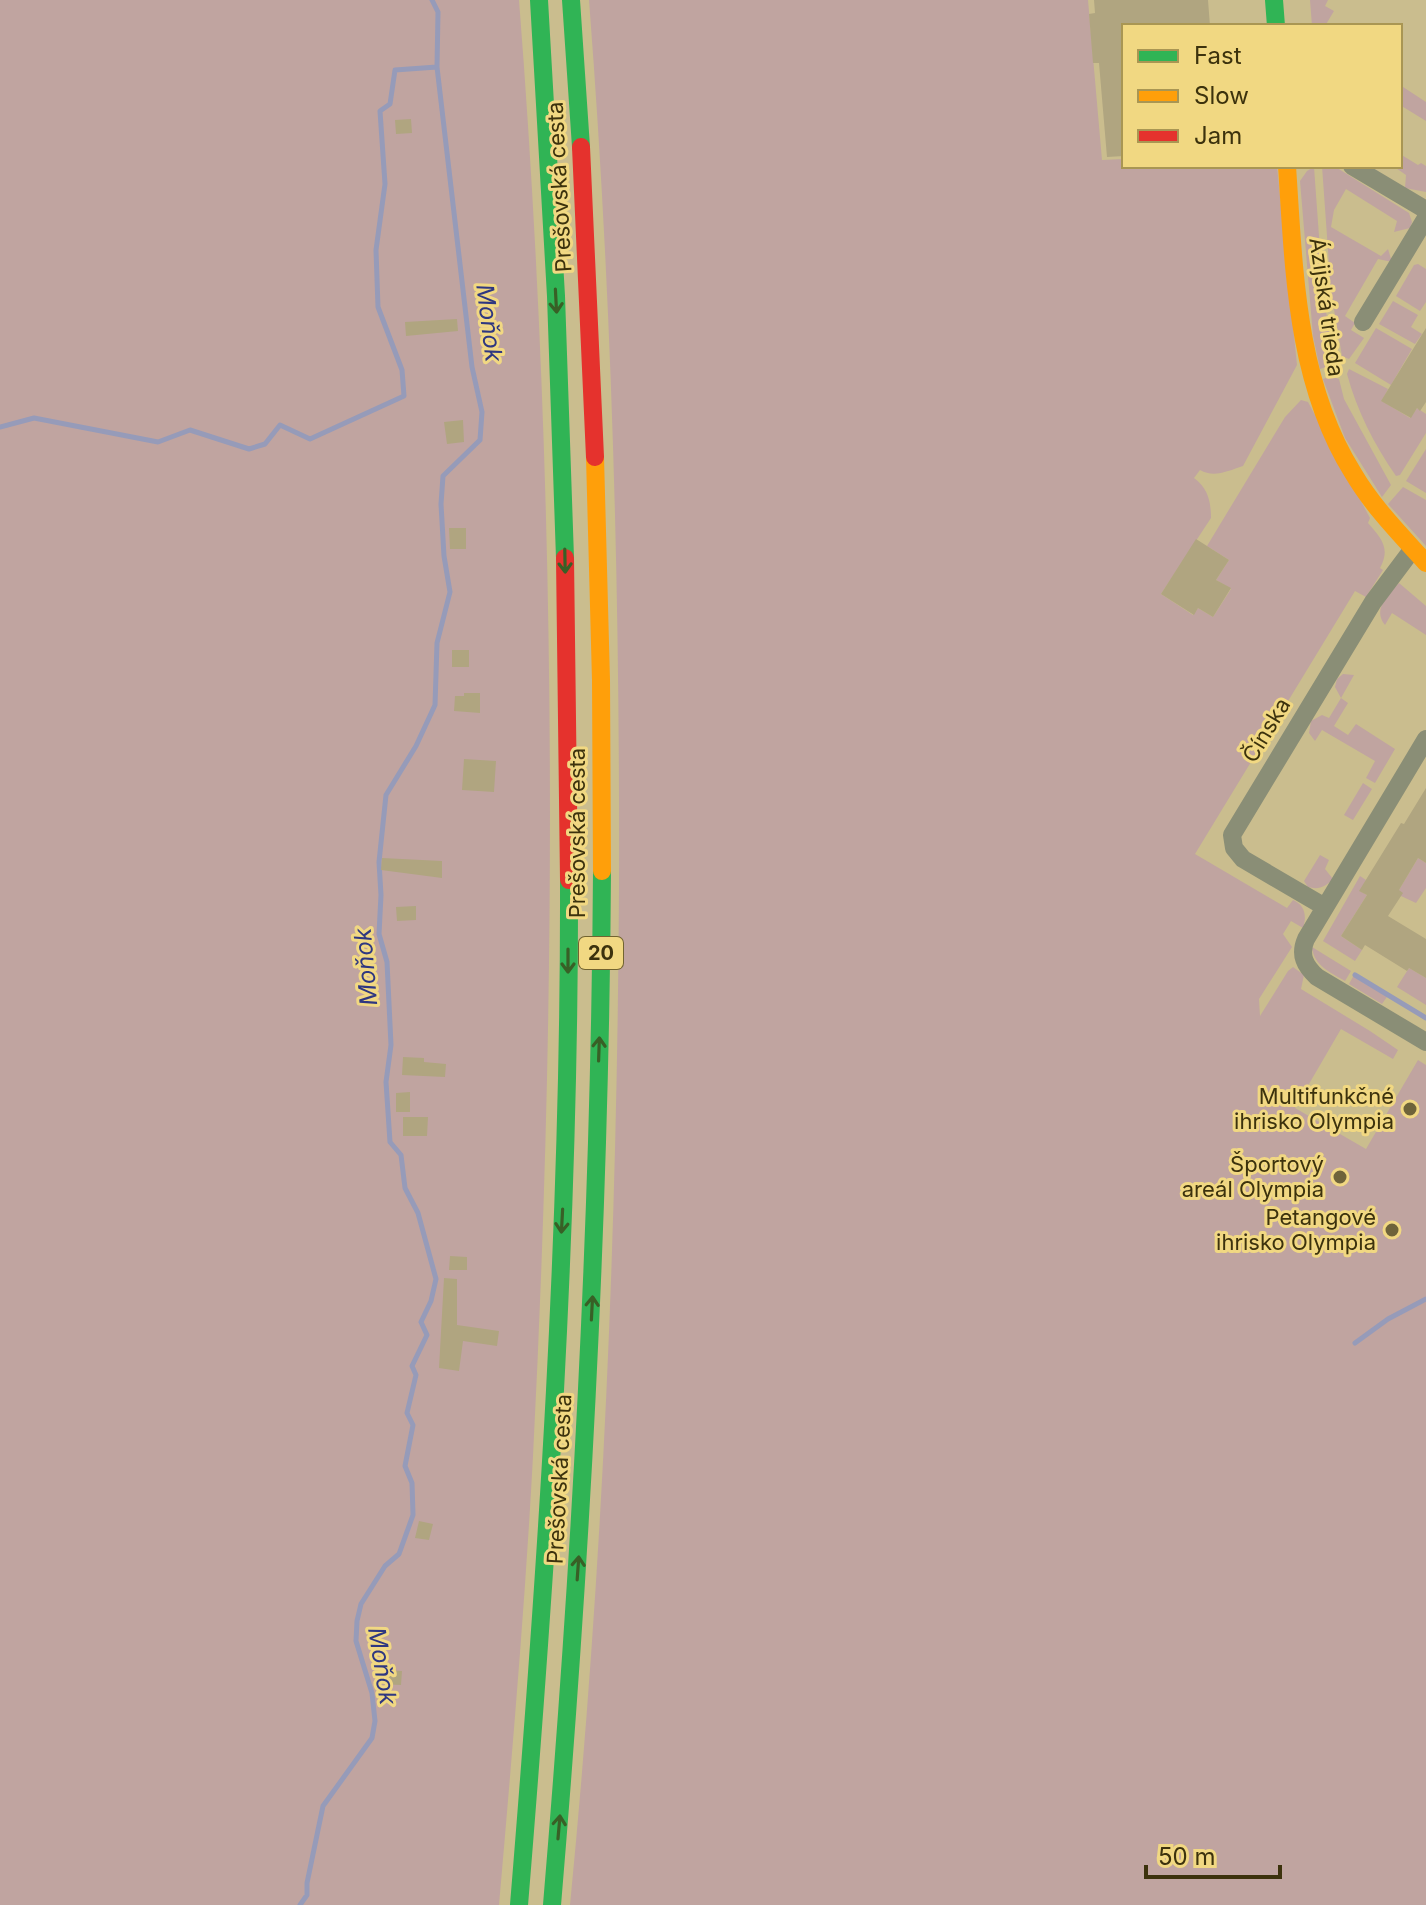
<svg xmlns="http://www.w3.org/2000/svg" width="1426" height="1905" font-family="Inter,sans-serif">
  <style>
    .green { fill: #c0a4a0 }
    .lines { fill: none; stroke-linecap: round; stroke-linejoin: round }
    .stream { stroke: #969bb9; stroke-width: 5 }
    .building { fill: #b0a580 }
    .street { stroke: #8a8e76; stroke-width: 18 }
    .fast { stroke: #30b455; stroke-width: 18 }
    .slow { stroke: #ff9f0a; stroke-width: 18 }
    .jam { stroke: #e5322d; stroke-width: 18 }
    .oneway { stroke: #386026 }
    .poi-dot { fill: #6e633a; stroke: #f1d882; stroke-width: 3 }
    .labels { text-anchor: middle; stroke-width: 6; stroke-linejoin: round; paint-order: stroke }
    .shield { fill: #f1d882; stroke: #726430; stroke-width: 2 }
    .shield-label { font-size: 20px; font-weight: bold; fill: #3c320d }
    .street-label { font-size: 22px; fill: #3c320d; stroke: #f1d882 }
    .poi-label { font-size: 22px; fill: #3c320d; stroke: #f1d882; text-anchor: end }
    .water-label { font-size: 24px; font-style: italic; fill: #2e3781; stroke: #f1d882 }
  </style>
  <rect width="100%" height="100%" fill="#cabd8e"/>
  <!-- green -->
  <path class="green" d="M0 0H519C557 484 558 971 533 1456 525 1606 512 1755 499 1905H0Z
    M589 0H1088L1102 160 1124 159V166H1277L1297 365 1243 466C1228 471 1214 478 1200 470L1194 478C1208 488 1211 502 1211 518L1161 594 1193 615 1198 608 1213 617 1231 589 1216 580 1229 560 1207 546 1285 417 1301 400 1308 402 1370 518 1368 523C1381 538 1391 548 1380 568L1383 570 1366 597 1355 591 1195 854 1287 908 1293 900C1305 905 1307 916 1303 928L1291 921 1283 934 1292 947 1259 999 1260 1016 1288 971 1293 967 1304 975 1301 989 1370 1031 1398 1050 1393 1059 1341 1029 1295 1108 1366 1149 1418 1060 1426 1065V1905H570C603 1568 617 1229 619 891 620 594 612 296 589 0Z
    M1310 0H1328L1325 6 1334 11 1325 26H1312Z
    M1400 85 1426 102V121L1400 105Z
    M1400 154 1418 165 1421 163 1426 166V192L1405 188 1406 175 1393 166H1400Z
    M1322 166H1334L1409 213 1412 222 1410 228 1394 232 1397 221 1346 189 1334 210 1331 227 1381 256 1388 249 1392 262 1378 259 1345 316 1355 323 1351 330 1364 338 1349 359 1342 356 1331 292Z
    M1314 167 1323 291 1333 359 1329 366 1320 369 1313 336 1300 181 1307 171Z
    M1418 264 1426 269V302L1420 311 1396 296 1414 265Z
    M1393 301 1418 315 1411 327 1422 334 1415 344 1379 324Z
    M1376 328 1412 349 1391 385 1355 363Z
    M1349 369 1388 389 1382 401 1410 418 1417 408 1426 414V433L1400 475 1396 476C1374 444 1357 411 1347 374Z
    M1331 376 1339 379 1344 399 1391 485 1382 497 1345 438 1323 379Z
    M1426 449V493L1406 481Z
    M1403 487 1426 500V546L1388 504Z
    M1399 583 1426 606V635L1392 613 1385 625C1372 609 1388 595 1399 583Z
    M1343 674 1354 675 1341 698 1348 703 1334 726 1348 735 1356 724 1395 749 1375 783 1366 778 1375 761 1322 730 1315 741 1309 733 1311 721 1322 715 1329 718 1341 698 1335 687 1337 679Z
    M1363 783 1372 789 1353 820 1344 815Z
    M1320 855 1329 860 1325 869 1333 879C1325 887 1319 890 1308 887L1304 881Z
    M1418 858 1426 863V888L1416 903 1401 896 1399 890Z
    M1360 876 1366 880 1360 891 1367 895 1341 936 1362 950 1355 961 1323 941Z
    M1312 947 1351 971 1345 981C1330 972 1314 966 1312 947Z
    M1409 968 1426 978V1005L1397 987Z
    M1355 973 1389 994 1382 1004 1349 984Z"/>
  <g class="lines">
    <!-- stream -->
    <path class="stream" d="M0 427 34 418 158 442 190 430 249 449 265 444 280 425 310 439 404 396 402 370 378 307 376 250 385 184 380 111 390 104 395 70 437 67
      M1355 975 1426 1018
      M1355 1343 1388 1319 1426 1299
      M300 1905 307 1895V1883L323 1806 372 1738 375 1721 372 1693 356 1641 357 1621 361 1604 385 1566 399 1554 413 1515 412 1483 405 1466 413 1425 407 1413 416 1375 412 1366 427 1335 421 1322 431 1301 436 1279 418 1213 405 1188 401 1155 390 1142 386 1082 391 1045 387 962 379 934 381 895 379 862 386 795 416 746 435 705 437 643 450 592 444 556 441 504 443 476 480 440 482 412 472 367 437 67 438 12 432 0"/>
  </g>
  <!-- building -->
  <path class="building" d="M1094 0H1208L1210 26H1124V156L1107 157 1099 63H1093L1089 14 1095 13Z
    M411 119 412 133 396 134 395 120Z
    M457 319 458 331 406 336 405 322Z
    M1426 328V402L1420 411 1417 408 1411 418 1381 401Z
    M463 420 464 442 447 444 444 422Z
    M449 528H466V549H450Z
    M1196 539 1229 560 1216 580 1231 588 1213 617 1198 608 1194 615 1161 594Z
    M452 650H469V667H452Z
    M464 693H480V713L454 711 455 696H464Z
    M464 759 496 761 494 792 462 790Z
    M1426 788V863L1418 858 1399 890 1403 893 1388 916 1426 939V978L1409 968 1407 971 1365 945 1362 950 1341 936 1367 895 1359 891 1401 823 1404 824Z
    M382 858 442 861V878L381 870Z
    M416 906V920L397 921 396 907Z
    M403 1057 424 1058V1062L446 1064 445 1077 402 1075Z
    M410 1092V1112H396V1093Z
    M403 1117H428L427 1136H403Z
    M450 1256 467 1257V1270H449Z
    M444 1278 457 1279V1325L499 1331 497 1346 463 1341 459 1371 439 1368Z
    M419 1521 433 1524 429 1540 415 1538Z
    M379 1670 402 1671 401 1685 378 1684Z"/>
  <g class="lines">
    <!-- street -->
    <path class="street" d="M1352 166 1426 210
      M1363 322 1426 218
      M1426 739 1306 939C1299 955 1305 966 1317 977L1426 1042
      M1325 907 1243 859 1234 848 1232 835 1373 602 1412 550"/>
    <!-- fast -->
    <path class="fast" d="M539 0 556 296 565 558
      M571 0 581 147
      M1274 0 1276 26
      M519 1905C547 1564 570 1222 569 880
      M552 1905C581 1561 600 1217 602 871"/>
    <!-- slow -->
    <path class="slow" d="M1287 166C1294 270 1296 382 1353 473 1373 507 1400 534 1426 563
      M595 457 601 680 602 871"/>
    <!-- jam -->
    <path class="jam" d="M581 147 595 457
      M565 558 569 880"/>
  </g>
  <!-- one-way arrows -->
  <defs><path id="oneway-shaft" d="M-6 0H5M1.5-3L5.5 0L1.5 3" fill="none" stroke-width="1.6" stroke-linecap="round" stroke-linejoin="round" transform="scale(2)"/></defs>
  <g class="oneway">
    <use href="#oneway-shaft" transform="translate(556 301) rotate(87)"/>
    <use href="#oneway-shaft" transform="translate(565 561) rotate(89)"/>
    <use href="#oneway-shaft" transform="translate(568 961) rotate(90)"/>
    <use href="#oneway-shaft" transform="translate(599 1049) rotate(-88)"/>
    <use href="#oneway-shaft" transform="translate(562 1221) rotate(93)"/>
    <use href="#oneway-shaft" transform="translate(592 1308) rotate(-87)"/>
    <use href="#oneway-shaft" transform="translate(578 1568) rotate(-86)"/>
    <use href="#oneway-shaft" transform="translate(559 1827) rotate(-85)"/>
  </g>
  <!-- markers -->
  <g class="poi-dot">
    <circle cx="1410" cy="1109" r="8"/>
    <circle cx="1340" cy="1177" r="8"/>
    <circle cx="1392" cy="1230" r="8"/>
  </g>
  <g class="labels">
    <!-- shield labels -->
    <rect class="shield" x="579" y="937" width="44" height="32" rx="6"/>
    <g class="shield-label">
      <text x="601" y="960">20</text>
    </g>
    <!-- street labels -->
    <g class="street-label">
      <text transform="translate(559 187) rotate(-93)" y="8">Prešovská cesta</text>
      <text transform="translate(1327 307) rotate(82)" y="8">Ázijská trieda</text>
      <text transform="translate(1266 730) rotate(-59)" y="8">Čínska</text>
      <text transform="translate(577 833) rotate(-90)" y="8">Prešovská cesta</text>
      <text transform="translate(559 1479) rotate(-87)" y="8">Prešovská cesta</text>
    </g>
    <!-- poi labels -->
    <g class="poi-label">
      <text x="1394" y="1104">Multifunkčné<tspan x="1394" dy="25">ihrisko Olympia</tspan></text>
      <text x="1324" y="1172">Športový<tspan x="1324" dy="25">areál Olympia</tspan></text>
      <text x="1376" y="1225">Petangové<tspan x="1376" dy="25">ihrisko Olympia</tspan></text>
    </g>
    <!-- water labels -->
    <g class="water-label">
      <text transform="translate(489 323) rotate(83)" y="8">Moňok</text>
      <text transform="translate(366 967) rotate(-95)" y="8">Moňok</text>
      <text transform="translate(382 1666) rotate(81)" y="8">Moňok</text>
    </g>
  </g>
  <!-- legend -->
  <rect x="1122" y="24" width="280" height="144" fill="#f1d882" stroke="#a99653" stroke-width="2"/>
  <rect x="1138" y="50" width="40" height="12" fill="#30b455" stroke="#a99653" stroke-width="2"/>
  <text x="1194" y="64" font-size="24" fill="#3c320d">Fast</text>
  <rect x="1138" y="90" width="40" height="12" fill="#ff9f0a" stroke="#a99653" stroke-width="2"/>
  <text x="1194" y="104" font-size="24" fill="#3c320d">Slow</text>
  <rect x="1138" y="130" width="40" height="12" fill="#e5322d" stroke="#a99653" stroke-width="2"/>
  <text x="1194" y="144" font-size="24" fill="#3c320d">Jam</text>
  <!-- scale -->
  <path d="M1146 1865v12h134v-12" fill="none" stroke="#3c320d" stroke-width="4"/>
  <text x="1158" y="1865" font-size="24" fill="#3c320d" stroke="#f1d882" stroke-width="6" paint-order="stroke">50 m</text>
</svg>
